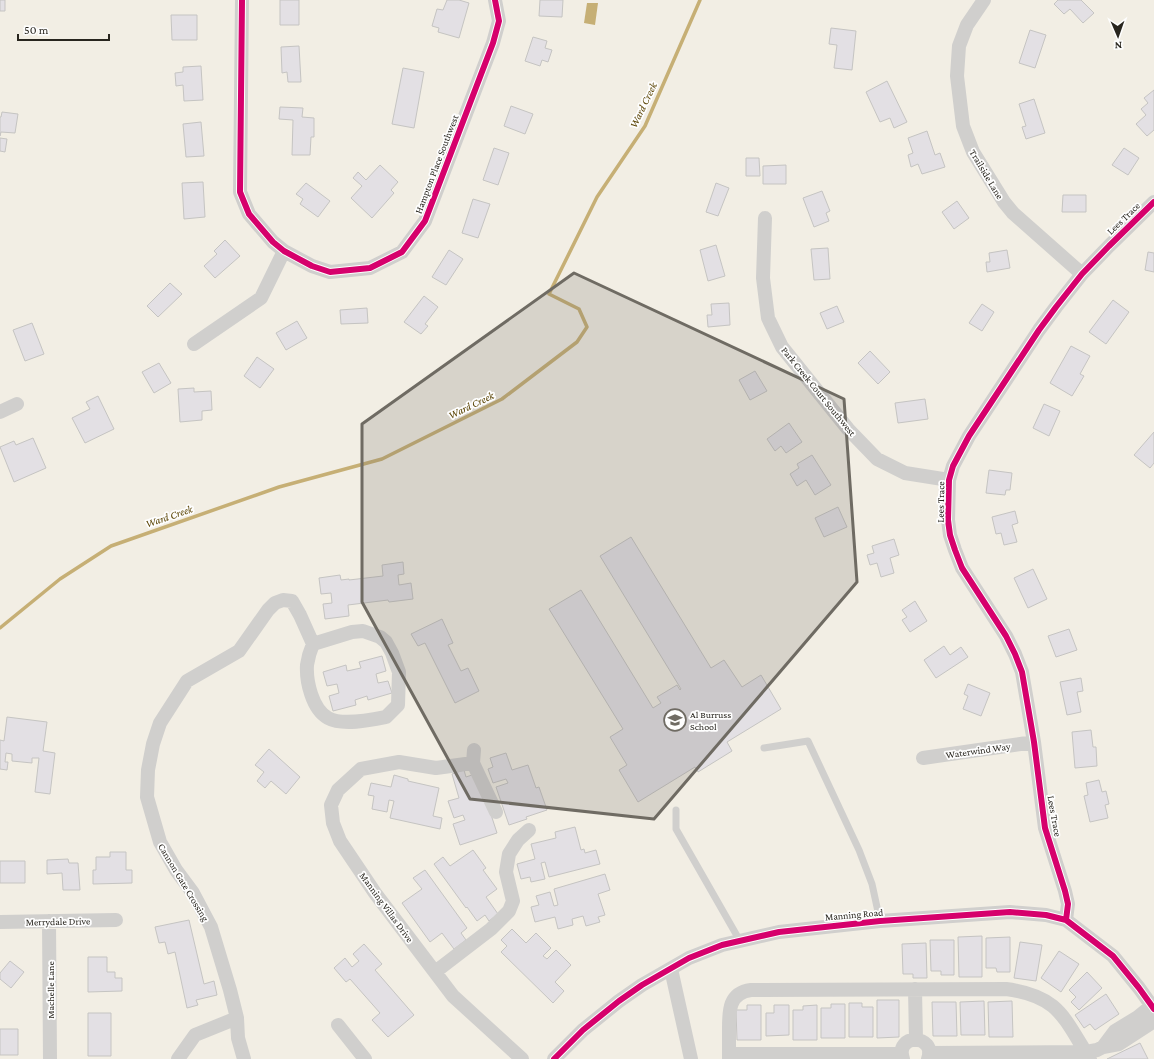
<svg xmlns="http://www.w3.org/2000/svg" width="1154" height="1059" font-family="'Crimson Pro',serif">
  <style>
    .water { fill: #c6af75 }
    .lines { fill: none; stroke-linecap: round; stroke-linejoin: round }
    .stream { stroke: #c6af75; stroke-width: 3.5 }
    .building { fill: #e3e0e4; stroke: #c5c4c2 }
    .lane { stroke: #d0cfcd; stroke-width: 7 }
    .street { stroke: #d0cfcd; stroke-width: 14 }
    .cycleway-casing { stroke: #fefefe; stroke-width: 8 }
    .cycleway { stroke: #d6006c; stroke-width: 6 }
    .marked { fill: #6f6b63; fill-opacity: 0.2; stroke: #6f6b63; stroke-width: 3; stroke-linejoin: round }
    .labels { text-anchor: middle; stroke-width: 3.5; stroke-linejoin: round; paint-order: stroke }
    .street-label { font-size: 10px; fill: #28251e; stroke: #fefefe }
    .poi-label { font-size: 10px; fill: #28251e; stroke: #fefefe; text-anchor: start }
    .water-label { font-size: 11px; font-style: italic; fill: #5c4606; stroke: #fefefe }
  </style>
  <rect width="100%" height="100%" fill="#f2eee4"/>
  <!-- water -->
  <path class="water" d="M587 3H598L595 25 584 23Z"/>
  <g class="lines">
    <!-- stream -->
    <path class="stream" d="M0 628 60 579 111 546 279 487 382 459 502 399 577 342 587 327 579 309 549 294 597 197 645 126 700 0"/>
  </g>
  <!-- building -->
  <path class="building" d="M0 0H5V11H0Z
    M280 0H299V25H280Z
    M447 0H459L469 3 459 38 438 32 439 28 432 26 437 9 443 10Z
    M540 0H563L562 17 539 16Z
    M1058 0H1081L1094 13 1083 23 1070 9 1064 14 1054 4Z
    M171 15H197V40H172Z
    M831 28 856 31 852 70 834 68 837 45 829 44Z
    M1030 30 1046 35 1035 68 1019 63Z
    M533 37 547 41 545 48 552 50 548 62 542 60 540 66 525 61Z
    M299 46 301 82H288L287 72 282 73 281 47Z
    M201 66 203 100 184 101 183 85 176 86 175 73 183 72V67Z
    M403 68 424 72 414 128 392 124Z
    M887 81 907 122 894 128 890 118 880 122 866 92Z
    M1154 90V130L1147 136 1136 124 1146 115 1141 109 1148 103 1144 98Z
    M1034 99 1045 133 1026 139 1022 127 1026 126 1019 104Z
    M511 106 533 114 525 134 504 126Z
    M280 107 303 108 302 117 314 118V137H311L310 155H292L293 120 279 119Z
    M2 112 18 114 15 133 1 132 0 136V117H1Z
    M201 122 204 156 186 157 183 124Z
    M927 131 935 155 940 153 945 167 922 174 918 164 911 167 908 155 913 153 908 138Z
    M0 138 7 139 5 152 0 151Z
    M494 148 509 153 498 185 483 180Z
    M1124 148 1139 158 1128 175 1112 165Z
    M746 158H759L760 176H746Z
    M380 165 398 182 391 190 394 193 372 218 351 198 362 186 353 178 358 172 366 180Z
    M786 165V184H763V166Z
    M203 182 205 217 184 219 182 183Z
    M306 183 330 201 318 217 300 204 303 199 296 194Z
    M716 183 729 188 718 216 706 212Z
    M822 191 830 211 826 213 829 221 814 227 803 198Z
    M1063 195H1086V212H1062Z
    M473 199 490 204 478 238 462 233Z
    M957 201 969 218 954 229 942 212Z
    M225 240 240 256 215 278 204 266 217 254 214 251Z
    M716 245 725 276 708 281 700 250Z
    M828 248 830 279 814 280 811 249Z
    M449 250 463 259 446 285 432 277Z
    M1007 250 1010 268 987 272 986 262H990L989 253Z
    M1148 252 1154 253V272L1145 270Z
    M170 283 182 294 158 317 147 306Z
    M424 296 438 307 425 324 428 326 421 334 404 322Z
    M1113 300 1129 312 1106 344 1089 332Z
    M729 303 730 325 708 327 707 315H712L711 304Z
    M982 304 994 312 982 331 969 323Z
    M837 306 844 322 827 329 820 313Z
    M367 308 368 323 341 324 340 310Z
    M297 321 307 338 286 350 276 333Z
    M32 323 44 354 25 361 13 330Z
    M1071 346 1090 356 1080 374 1084 376 1072 396 1050 383Z
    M870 351 890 372 878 384 858 363Z
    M257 357 274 369 260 388 244 376Z
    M159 363 171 383 154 393 142 372Z
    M755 371 767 391 750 400 739 380Z
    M194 388V392L211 391 212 410 202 411V420L180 422 178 389Z
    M98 396 114 429 85 443 72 418 90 409 86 402Z
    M925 399 928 419 898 423 895 403Z
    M1044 404 1060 411 1049 436 1033 428Z
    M789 423 802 442 786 453 781 446 775 451 767 439Z
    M1154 432V463L1150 468 1134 455Z
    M33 438 46 468 14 482 0 447 14 441 16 445Z
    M812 455 831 485 815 495 806 480 797 486 790 474 799 468 797 464Z
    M989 470 1012 473 1010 490H1006L1005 495 986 493Z
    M838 507 847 527 824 537 815 518Z
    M1015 511 1018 523 1012 525 1017 542 1004 545 1001 533 996 534 992 517Z
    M631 537 711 668 724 660 742 687 761 675 781 709 727 742 732 751 698 772 695 767 638 802 619 770 627 765 610 737 623 729 549 609 581 590 653 708 661 703 657 697 677 685 680 690 681 689 600 556Z
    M894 539 899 555 890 558 894 573 881 577 877 563 870 565 867 555 874 553 872 546Z
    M403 562 404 574 398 575 399 585 411 583 413 599 389 602 388 600 348 605 349 616 325 619 323 604 332 603 331 593 321 594 319 578 340 575 341 580 349 579V580L383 576 382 565Z
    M1033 569 1047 599 1028 608 1014 578Z
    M915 601 927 621 910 632 902 620 907 617 902 610Z
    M442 619 453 643 448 645 461 671 468 668 479 691 455 703 425 643 418 646 411 634Z
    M1069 629 1077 650 1056 657 1048 636Z
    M944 646 950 655 961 647 968 657 936 678 924 660Z
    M382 656 386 671 376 674 378 683 388 681 392 693 368 700 367 696 355 700 356 705 333 711 329 696 339 693 337 684 327 686 323 672 346 665 347 671 361 668 359 662Z
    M1081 678 1083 691 1077 692 1081 712 1067 715 1060 682Z
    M968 684 990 693 981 716 963 709 968 696 964 694Z
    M7 717 47 722 43 751 55 753 50 794 35 792 39 758H32V763L12 761V754L6 753 5 762H8L7 770 0 769V740L4 741Z
    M1091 730 1093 747H1096L1097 766 1075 768 1072 732Z
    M269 749 300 777 286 794 271 781 265 788 257 781 264 772 255 765Z
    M506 753 512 770 528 765 536 788 539 787 547 810 526 817 527 819 509 825 496 787 508 783 506 779 493 783 488 769 493 767 490 758Z
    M464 770 466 777 475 774 483 790 497 833 460 845 453 824 465 820 463 815 454 818 448 801 459 798 452 774Z
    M394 775 408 779V781L439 788 433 816 442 818 440 829 390 818 394 801 389 800 387 812 372 809 374 796 368 795 371 783 391 787Z
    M1099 780 1102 792 1106 791 1109 804 1105 805 1108 818 1090 822 1084 796 1088 795 1086 783Z
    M575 827 581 850 584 849 585 853 596 850 600 864 549 877 545 862 541 863 545 879 531 882 530 877 521 879 517 864 535 859 531 844 556 838 555 832Z
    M473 850 486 868 483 870 497 889 486 897 498 914 489 921 485 915 477 921 467 907 466 908 434 864 443 857 450 866Z
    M110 852H126V870H132V883L93 884V870H96V857H110Z
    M68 859 69 863H78L80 890H63L62 873 47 874V860Z
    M0 861H25V883H0Z
    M425 870 467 928 461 933 466 940 454 949 442 933 430 942 402 903 422 889 413 878Z
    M605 874 610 890 598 894 605 915 598 917 600 922 586 926 583 916 572 919 573 925 558 929 555 917 535 922 531 907 539 905 536 896 550 892 554 906 558 905 554 889Z
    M189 920 204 984 214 981 217 995 196 1000 198 1005 187 1008 175 952 168 954 165 942 159 943 155 927Z
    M512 929 526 943 536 933 551 948 543 956 547 959 556 950 571 965 555 982 564 991 553 1003 501 952 507 946 501 940Z
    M982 936V977H959L958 937Z
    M1010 937V972H997L996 968H986V938Z
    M930 940H954V975H941V971H931Z
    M1020 942 1042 945 1036 981 1014 978Z
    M926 943 927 978H913V974H903L902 944Z
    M364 944 382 964 375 970 414 1015 388 1037 372 1020 380 1013 350 979 346 982 334 968 345 958 352 967 359 961 353 954Z
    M1059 951 1079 964 1061 992 1041 978Z
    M88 957H107V972H115V978H122V991L88 992Z
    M10 961 24 972 11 988 0 979V973Z
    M1087 972 1102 988 1079 1010 1071 1002 1076 997 1069 990Z
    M1106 994 1119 1014 1095 1030 1090 1024 1084 1028 1075 1015Z
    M877 1000H899V1037L877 1038Z
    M984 1001 985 1035H961L960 1002Z
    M1012 1001 1013 1037H989L988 1002Z
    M932 1002H956L957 1036H933Z
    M849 1003H862V1007H873V1037H849Z
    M831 1004H845V1038H821V1008H831Z
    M747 1005H761V1040H737L736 1010H747Z
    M774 1005H789V1035L766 1036V1013H774Z
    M817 1005V1040H793V1010H803V1006Z
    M88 1013H111V1056H88Z
    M0 1029H18V1055H0Z
    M1140 1043 1148 1059H1107Z"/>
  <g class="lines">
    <!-- lane -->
    <path class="lane" d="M764 748 808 741 859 850 872 884 880 921
      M676 810V829L740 941"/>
    <!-- street -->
    <path class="street" d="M242 0 240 192 249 214 273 242 284 251 312 266 330 272 370 268 402 252 425 221 493 43 499 21 495 0
      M984 0 967 25 959 46 957 76 963 126 973 152 1004 202 1013 213 1082 274
      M765 218 763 278 768 318 782 347 848 429 877 459 905 473 949 480
      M194 344 261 298 284 251
      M0 412 17 404
      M363 631 380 637 386 642 392 653 399 672 398 705 386 717C371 720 342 726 328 718 312 709 306 681 307 665 308 658 310 651 313 644L352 632Z
      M474 750 473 763 436 768 399 762 361 769 338 790 331 805 333 823 340 841 375 893 453 996 522 1059
      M923 758 1034 742
      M473 763 496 812
      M1066 920 1068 904 1065 891 1045 828 1034 742 1022 672 1015 654 1006 636 962 568 955 550 950 535 948 520 949 480 953 466 969 436 1039 330 1056 307 1082 274 1109 246 1154 202
      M49 921 50 1059
      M0 922 116 920
      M671 969 691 1059
      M435 972 491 929 509 911 513 901 506 872 509 854 518 840 529 830
      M915 989 916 1040
      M338 1025 365 1059
      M1103 1047 1115 1031 1138 1017 1154 1004
      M929 1053 1086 1052 1097 1050 1103 1047 1119 1044 1154 1021
      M729 1054H902
      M178 1059 195 1035 237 1018
      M244 1059 238 1038 237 1018 230 990 211 927 193 893 176 870 160 842 147 797 148 770 153 744 160 723 187 681 239 651 268 610 275 603 283 600 292 601 300 615 313 644
      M554 1059 583 1030 619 1001 642 985 689 958 722 945 779 932 880 921 1010 912 1046 915 1066 920 1113 956 1139 988 1154 1009
      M729 1059C729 1050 729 1040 729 1031 729 1012 728 993 751 990L1006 989C1060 996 1064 1019 1090 1059
      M903 1059C894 1033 937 1034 928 1059"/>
    <!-- cycleway casing -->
    <g class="cycleway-casing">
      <path id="cycleway" d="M242 0 240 192 249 214 273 242 284 251 312 266 330 272 370 268 402 252 425 221 493 43 499 21 495 0
        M1066 920 1068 904 1065 891 1045 828 1034 742 1022 672 1015 654 1006 636 962 568 955 550 950 535 948 520 949 480 953 466 969 436 1039 330 1056 307 1082 274 1109 246 1154 202
        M554 1059 583 1030 619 1001 642 985 689 958 722 945 779 932 880 921 1010 912 1046 915 1066 920 1113 956 1139 988 1154 1009"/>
    </g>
    <!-- cycleway -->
    <use href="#cycleway" class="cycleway"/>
  </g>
  <!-- marked area -->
  <path class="marked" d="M574 273 844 399 857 582 654 819 470 799 362 602V424Z"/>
  <!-- icons -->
  <defs>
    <g id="school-ring" transform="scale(1.15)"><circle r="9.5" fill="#fefefe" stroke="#6f6b63" stroke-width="1.5"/><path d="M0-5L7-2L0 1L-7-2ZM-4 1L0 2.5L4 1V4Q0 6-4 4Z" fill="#6f6b63"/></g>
  </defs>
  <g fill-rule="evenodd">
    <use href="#school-ring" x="675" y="720"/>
  </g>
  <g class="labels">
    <!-- street labels -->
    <g class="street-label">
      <text transform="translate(436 164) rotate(-69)" y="4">Hampton Place Southwest</text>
      <text transform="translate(987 174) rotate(59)" y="4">Trailside Lane</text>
      <text transform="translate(1123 218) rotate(-44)" y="4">Lees Trace</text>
      <text transform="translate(819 391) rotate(51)" y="4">Park Creek Court Southwest</text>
      <text transform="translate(940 502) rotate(-89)" y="4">Lees Trace</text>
      <text transform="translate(978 750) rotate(-8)" y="4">Waterwind Way</text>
      <text transform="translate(1055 816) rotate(80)" y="4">Lees Trace</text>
      <text transform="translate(184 882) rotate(59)" y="4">Cannon Gate Crossing</text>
      <text transform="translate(387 907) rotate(54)" y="4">Manning Villas Drive</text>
      <text transform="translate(854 914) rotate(-5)" y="4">Manning Road</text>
      <text transform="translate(58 921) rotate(-1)" y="4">Merrydale Drive</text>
      <text transform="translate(50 990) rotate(-90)" y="4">Machelle Lane</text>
    </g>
    <!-- poi labels -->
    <g class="poi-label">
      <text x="690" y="718">Al Burruss<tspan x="690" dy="12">School</tspan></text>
    </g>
    <!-- water labels -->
    <g class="water-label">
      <text transform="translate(643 105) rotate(-64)" y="4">Ward Creek</text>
      <text transform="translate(471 405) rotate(-26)" y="4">Ward Creek</text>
      <text transform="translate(169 516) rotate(-19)" y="4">Ward Creek</text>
    </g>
  </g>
  <!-- north arrow -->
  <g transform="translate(1118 36) rotate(178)" stroke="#fefefe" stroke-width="3" paint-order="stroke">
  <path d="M0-3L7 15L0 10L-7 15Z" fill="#28251e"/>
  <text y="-6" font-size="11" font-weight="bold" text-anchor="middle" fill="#28251e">N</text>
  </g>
  <!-- scale -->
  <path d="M18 34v6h91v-6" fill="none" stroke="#28251e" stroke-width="2"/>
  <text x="24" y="34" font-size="12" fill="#28251e" stroke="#fefefe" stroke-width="3" paint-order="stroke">50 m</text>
</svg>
